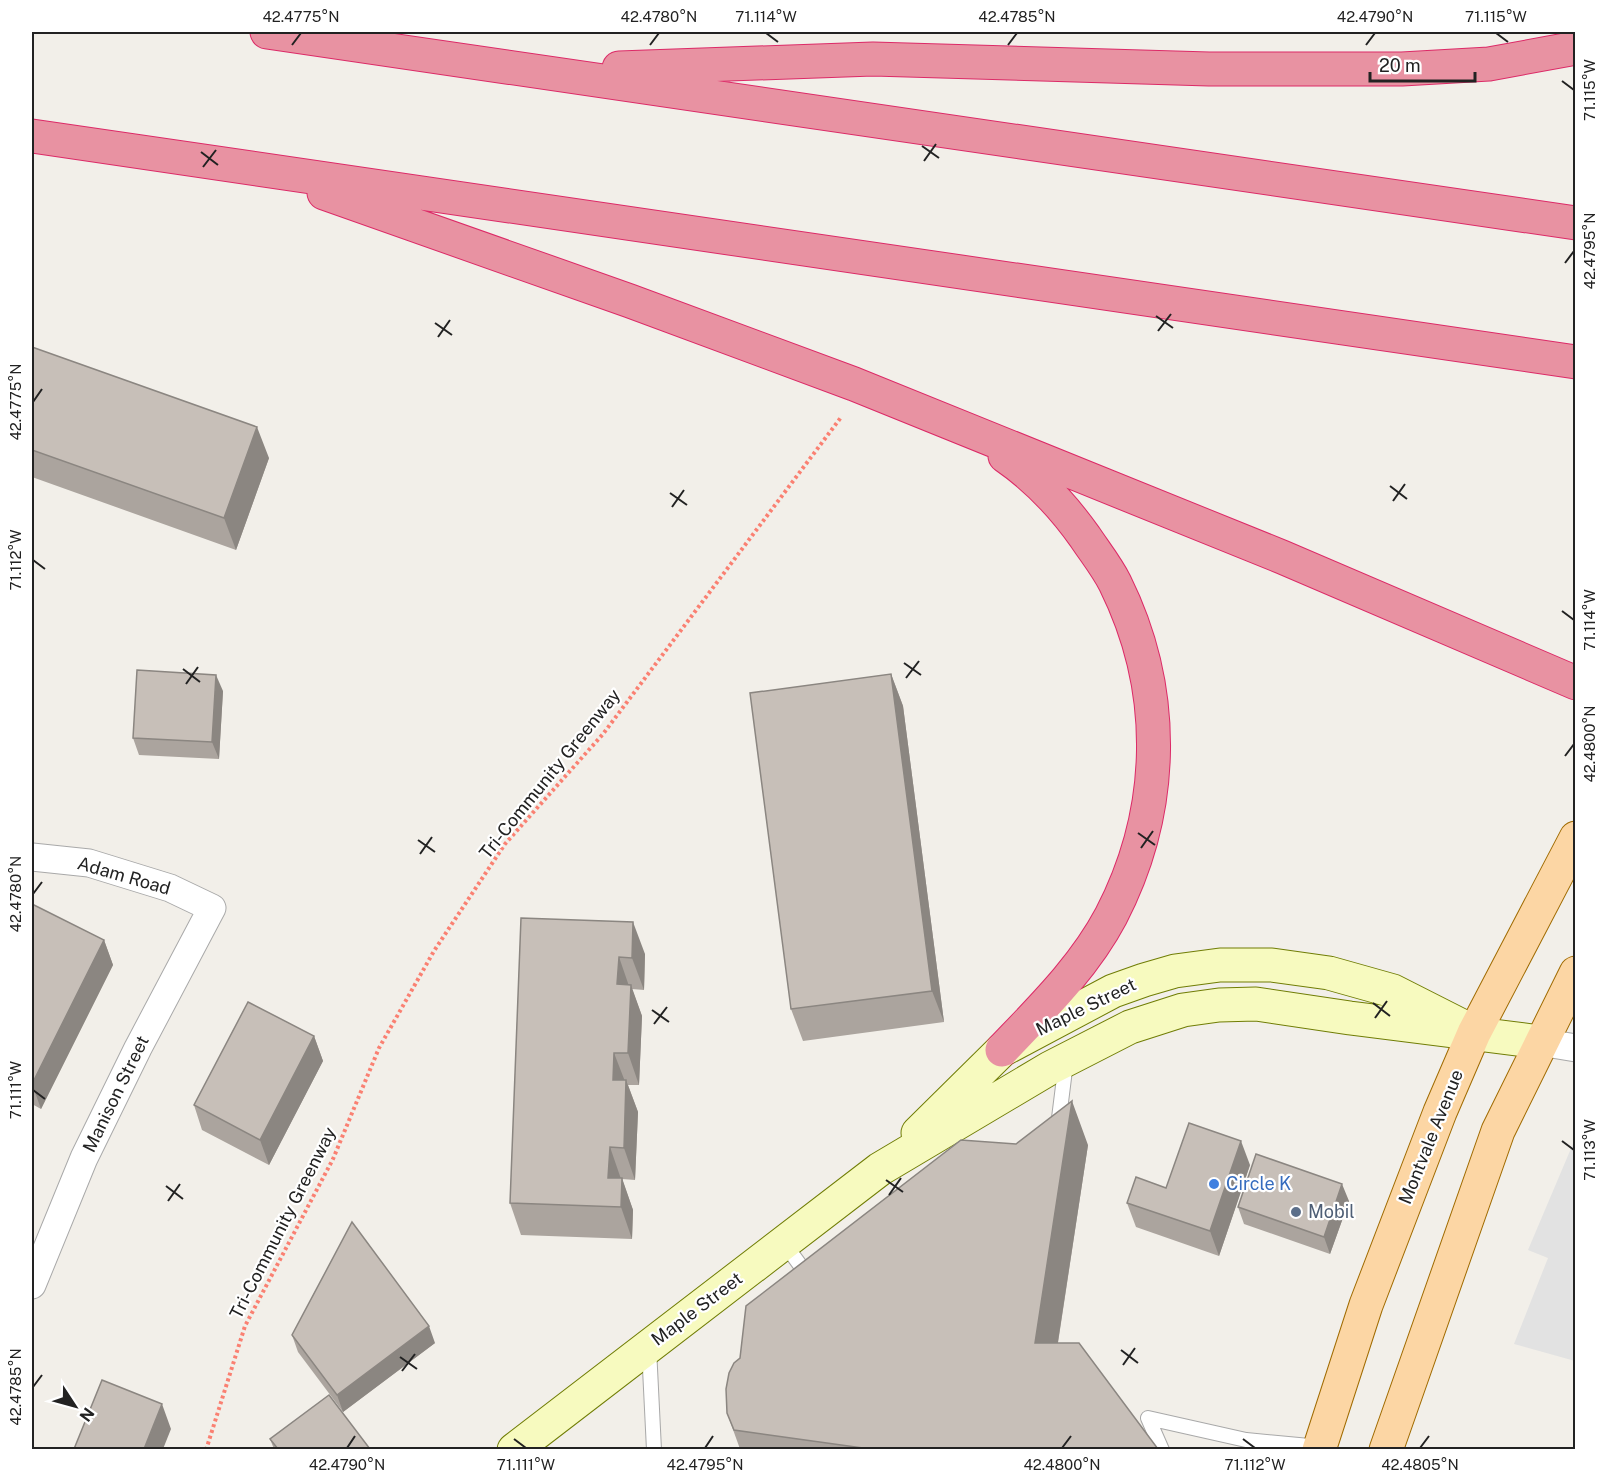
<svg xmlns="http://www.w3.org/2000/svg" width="1607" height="1481" font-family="'Public Sans',sans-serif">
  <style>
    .parking { fill: #e2e2e2 }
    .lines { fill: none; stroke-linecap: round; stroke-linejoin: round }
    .lane-casing { stroke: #a9a9a9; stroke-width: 16 }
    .street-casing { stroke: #a9a9a9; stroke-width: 29 }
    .secondary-casing { stroke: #707d05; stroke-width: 35 }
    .primary-casing { stroke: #a06b00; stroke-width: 35 }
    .highway-casing { stroke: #dc2a67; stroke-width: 35 }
    .path { stroke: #fa8072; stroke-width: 4; stroke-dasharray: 3 3; stroke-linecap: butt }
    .lane { stroke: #fff; stroke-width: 14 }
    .street { stroke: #fff; stroke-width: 27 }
    .secondary { stroke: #f7fabf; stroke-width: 33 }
    .primary { stroke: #fcd6a4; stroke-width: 33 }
    .highway { stroke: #e892a2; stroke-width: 33 }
    .wall { fill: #aba49e }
    .shaded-wall { fill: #8b8681 }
    .building { fill: #c7bfb8; stroke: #8b8681; stroke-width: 1.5 }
    .ticks { fill: none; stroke: #222; stroke-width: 2 }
    .shop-dot { fill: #3f7fe0; stroke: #fff; stroke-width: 2 }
    .service-dot { fill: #5c6f8a; stroke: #fff; stroke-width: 2 }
    .labels { text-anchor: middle; stroke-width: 4.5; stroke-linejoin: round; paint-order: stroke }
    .street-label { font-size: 18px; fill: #222; stroke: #fff }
    .shop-label { font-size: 18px; fill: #366cbe; stroke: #fff; text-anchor: start }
    .service-label { font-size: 18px; fill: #4e5e75; stroke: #fff; text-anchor: start }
    .neatline { fill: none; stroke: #222; stroke-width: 2 }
    .ticks-label { font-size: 15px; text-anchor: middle; fill: #222 }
  </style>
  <rect width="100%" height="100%" fill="#f2efe9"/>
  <!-- parking -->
  <path class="parking" d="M1575 1139V1361L1514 1344 1548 1258 1528 1250Z"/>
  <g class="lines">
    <!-- lane casing -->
    <g class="lane-casing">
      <path id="lane" d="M1058 1126 1066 1062
        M784 1243 800 1265
        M649 1348 654 1450
        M1162 1450 1148 1418 1246 1440 1320 1447"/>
    </g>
    <!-- street casing -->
    <g class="street-casing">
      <path id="street" d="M32 857 89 863 170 888 212 908 138 1048 84 1158 32 1285
        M1540 1042 1576 1048"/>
    </g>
    <!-- secondary casing -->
    <g class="secondary-casing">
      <path id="secondary" d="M918 1133 1002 1050 1113 991 1144 980 1175 971 1220 965H1272L1329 973 1393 991 1460 1025
        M514 1450 880 1169 1050 1068 1130 1027 1183 1010 1219 1005 1256 1004 1350 1018 1540 1042"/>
    </g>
    <!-- primary casing -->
    <g class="primary-casing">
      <path id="primary" d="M1319 1450 1366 1305 1440 1112 1474 1033 1576 838
        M1386 1450 1498 1131 1576 973"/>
    </g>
    <!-- highway casing -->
    <g class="highway-casing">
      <path id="highway" d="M267 32 1576 223
        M619 68 873 59 1209 69H1402L1489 64 1576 48
        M32 136 1576 362
        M324 193 630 301 854 384 1282 557 1576 683
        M1002 1050C1042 1008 1084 967 1111 916 1166 810 1168 690 1115 583 1107 567 1095 552 1085 537 1063 506 1037 478 1005 456"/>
    </g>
    <!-- path -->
    <path class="path" d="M206 1450 245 1326 333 1159 379 1048 434 951 505 844 603 734 842 416"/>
    <!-- lane -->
    <use href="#lane" class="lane"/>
    <!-- street -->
    <use href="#street" class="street"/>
    <!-- secondary -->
    <use href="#secondary" class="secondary"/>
    <!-- primary -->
    <use href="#primary" class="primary"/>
    <!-- highway -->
    <use href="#highway" class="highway"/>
  </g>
  <!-- wall -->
  <path class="wall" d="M32 347 269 458 236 550 32 477Z
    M891 674 903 706 944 1022 803 1041 791 1009Z
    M223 691 219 759 139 755 133 738Z
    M32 904 104 940 113 965 41 1109 32 1104Z
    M521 918 645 954 644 990 632 989 642 1016 639 1085H628L638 1112 635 1180 622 1179 633 1210 632 1239 521 1235 510 1203Z
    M314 1036 323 1061 269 1165 202 1130 194 1105Z
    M1016 1144 1088 1145 1058 1343 1158 1449H740L727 1413Z
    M1250 1165 1219 1256 1136 1227 1127 1203 1166 1188Z
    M1349 1201 1330 1254 1244 1224 1238 1207Z
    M292 1335 435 1343 343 1412 298 1352Z
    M270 1439 370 1449H274Z"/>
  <!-- shaded-wall -->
  <path class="shaded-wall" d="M257 427 269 458 236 550 224 518Z
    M891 674 903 706 944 1022 932 991Z
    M216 675 223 691 219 759 212 742Z
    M633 922 645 954 644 990 632 958Z
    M104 940 113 965 41 1109 32 1084Z
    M619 957 630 989 631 985 642 1016 639 1085 628 1053 617 984Z
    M314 1036 323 1061 269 1165 260 1140Z
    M614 1053 626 1084 613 1080Z
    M626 1080 638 1112 635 1180 624 1148Z
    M1072 1101 1088 1145 1051 1387 1035 1343Z
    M1241 1141 1250 1165 1219 1256 1210 1231Z
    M610 1147 621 1179 608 1178Z
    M622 1178 633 1210 632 1239 621 1207Z
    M1342 1184 1349 1201 1330 1254 1324 1237Z
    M429 1326 435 1343 343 1412 337 1395Z
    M162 1404 171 1429 163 1449H144Z"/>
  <!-- building -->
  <path class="building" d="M32 347 257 427 224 518 32 450Z
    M137 670 216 675 212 742 133 738Z
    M891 674 932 991 791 1009 750 693Z
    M32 904 104 940 32 1084Z
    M521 918 633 922 632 958 619 957 617 984 631 985 628 1053H614L613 1080H626L624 1148 610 1147 608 1178H622L621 1207 510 1203Z
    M248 1002 314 1036 260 1140 194 1105Z
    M1072 1101 1035 1343H1079L1158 1449H870L734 1430 727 1413 726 1389 729 1373 734 1363 740 1358 746 1306 961 1140 1016 1144Z
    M1189 1123 1241 1141 1210 1231 1127 1203 1136 1177 1166 1188Z
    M1256 1154 1342 1184 1324 1237 1238 1207Z
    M352 1222 429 1326 337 1395 292 1335Z
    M102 1380 162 1404 144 1449H74Z
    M329 1395 370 1449H278L270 1439Z"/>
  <!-- ticks -->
  <path class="ticks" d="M766 33 778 42M1496 33 1508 42M292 45 301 33M650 45 659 33M1008 45 1017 33M1366 45 1375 33M1562 81 1574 90M922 146 939 158M201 152 218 165M924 161 936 144M203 167 216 150M1565 263 1574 251M1156 316 1173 328M435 323 452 335M1158 331 1171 314M438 337 450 320M33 402 42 389M1390 486 1407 499M670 493 687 505M1393 501 1405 484M672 507 684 490M33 560 45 569M1562 611 1574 620M904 663 921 675M183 669 200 682M906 678 919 661M186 684 198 667M1565 756 1574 744M1138 833 1155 845M418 840 435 852M1141 848 1153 831M420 854 432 837M33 894 42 882M1373 1003 1390 1016M652 1010 669 1022M1375 1018 1387 1001M654 1024 667 1007M33 1090 45 1099M1562 1141 1574 1150M886 1180 903 1192M166 1186 183 1199M889 1195 901 1178M168 1201 180 1184M1121 1350 1138 1363M400 1357 417 1369M1123 1365 1135 1348M402 1371 415 1354M33 1387 42 1375M514 1439 526 1448M1243 1439 1255 1448M347 1448 355 1436M705 1448 713 1436M1062 1448 1071 1436M1420 1448 1429 1436"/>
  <!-- markers -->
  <circle class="shop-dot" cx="1214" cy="1184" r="6"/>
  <circle class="service-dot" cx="1296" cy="1212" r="6"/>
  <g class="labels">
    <!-- street labels -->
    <g class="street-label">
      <text transform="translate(550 774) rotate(-51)" y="6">Tri-Community Greenway</text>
      <text transform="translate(124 876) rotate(16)" y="6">Adam Road</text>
      <text transform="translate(1086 1007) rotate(-26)" y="6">Maple Street</text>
      <text transform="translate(116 1094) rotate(-64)" y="6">Manison Street</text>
      <text transform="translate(1431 1137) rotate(-68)" y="6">Montvale Avenue</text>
      <text transform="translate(283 1223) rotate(-63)" y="6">Tri-Community Greenway</text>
      <text transform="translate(697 1309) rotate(-37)" y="6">Maple Street</text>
    </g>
    <!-- shop labels -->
    <g class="shop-label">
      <text x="1226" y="1190">Circle K</text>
    </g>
    <!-- service labels -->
    <g class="service-label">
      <text x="1308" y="1218">Mobil</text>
    </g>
  </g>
  <!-- border -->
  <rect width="1607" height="1481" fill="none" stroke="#ffffff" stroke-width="66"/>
  <!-- north arrow -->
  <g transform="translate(75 1406) rotate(126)" stroke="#ffffff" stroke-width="4.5" paint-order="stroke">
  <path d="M0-4.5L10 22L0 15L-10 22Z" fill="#222222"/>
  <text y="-9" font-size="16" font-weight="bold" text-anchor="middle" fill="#222222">N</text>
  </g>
  <!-- scale -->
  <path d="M1370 72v9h105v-9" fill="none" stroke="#222222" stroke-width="3"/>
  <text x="1379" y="72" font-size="18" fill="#222222" stroke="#ffffff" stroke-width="4.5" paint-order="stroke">20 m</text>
  <rect x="33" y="33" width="1541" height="1415" class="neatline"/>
  <g class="ticks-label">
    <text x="301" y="22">42.4775°N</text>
    <text x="659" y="22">42.4780°N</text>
    <text x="766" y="22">71.114°W</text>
    <text x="1017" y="22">42.4785°N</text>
    <text x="1375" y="22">42.4790°N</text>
    <text x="1496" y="22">71.115°W</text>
    <text transform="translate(1590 90) rotate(-90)" y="5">71.115°W</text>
    <text transform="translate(1590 251) rotate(-90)" y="5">42.4795°N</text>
    <text transform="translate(16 402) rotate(-90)" y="5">42.4775°N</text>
    <text transform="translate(16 560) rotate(-90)" y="5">71.112°W</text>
    <text transform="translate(1590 620) rotate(-90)" y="5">71.114°W</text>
    <text transform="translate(1590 744) rotate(-90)" y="5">42.4800°N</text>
    <text transform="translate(16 894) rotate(-90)" y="5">42.4780°N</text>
    <text transform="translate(16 1090) rotate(-90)" y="5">71.111°W</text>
    <text transform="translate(1590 1150) rotate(-90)" y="5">71.113°W</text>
    <text transform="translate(16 1387) rotate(-90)" y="5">42.4785°N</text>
    <text x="347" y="1470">42.4790°N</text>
    <text x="526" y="1470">71.111°W</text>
    <text x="705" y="1470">42.4795°N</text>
    <text x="1062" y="1470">42.4800°N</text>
    <text x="1255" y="1470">71.112°W</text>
    <text x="1420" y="1470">42.4805°N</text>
  </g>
</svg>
